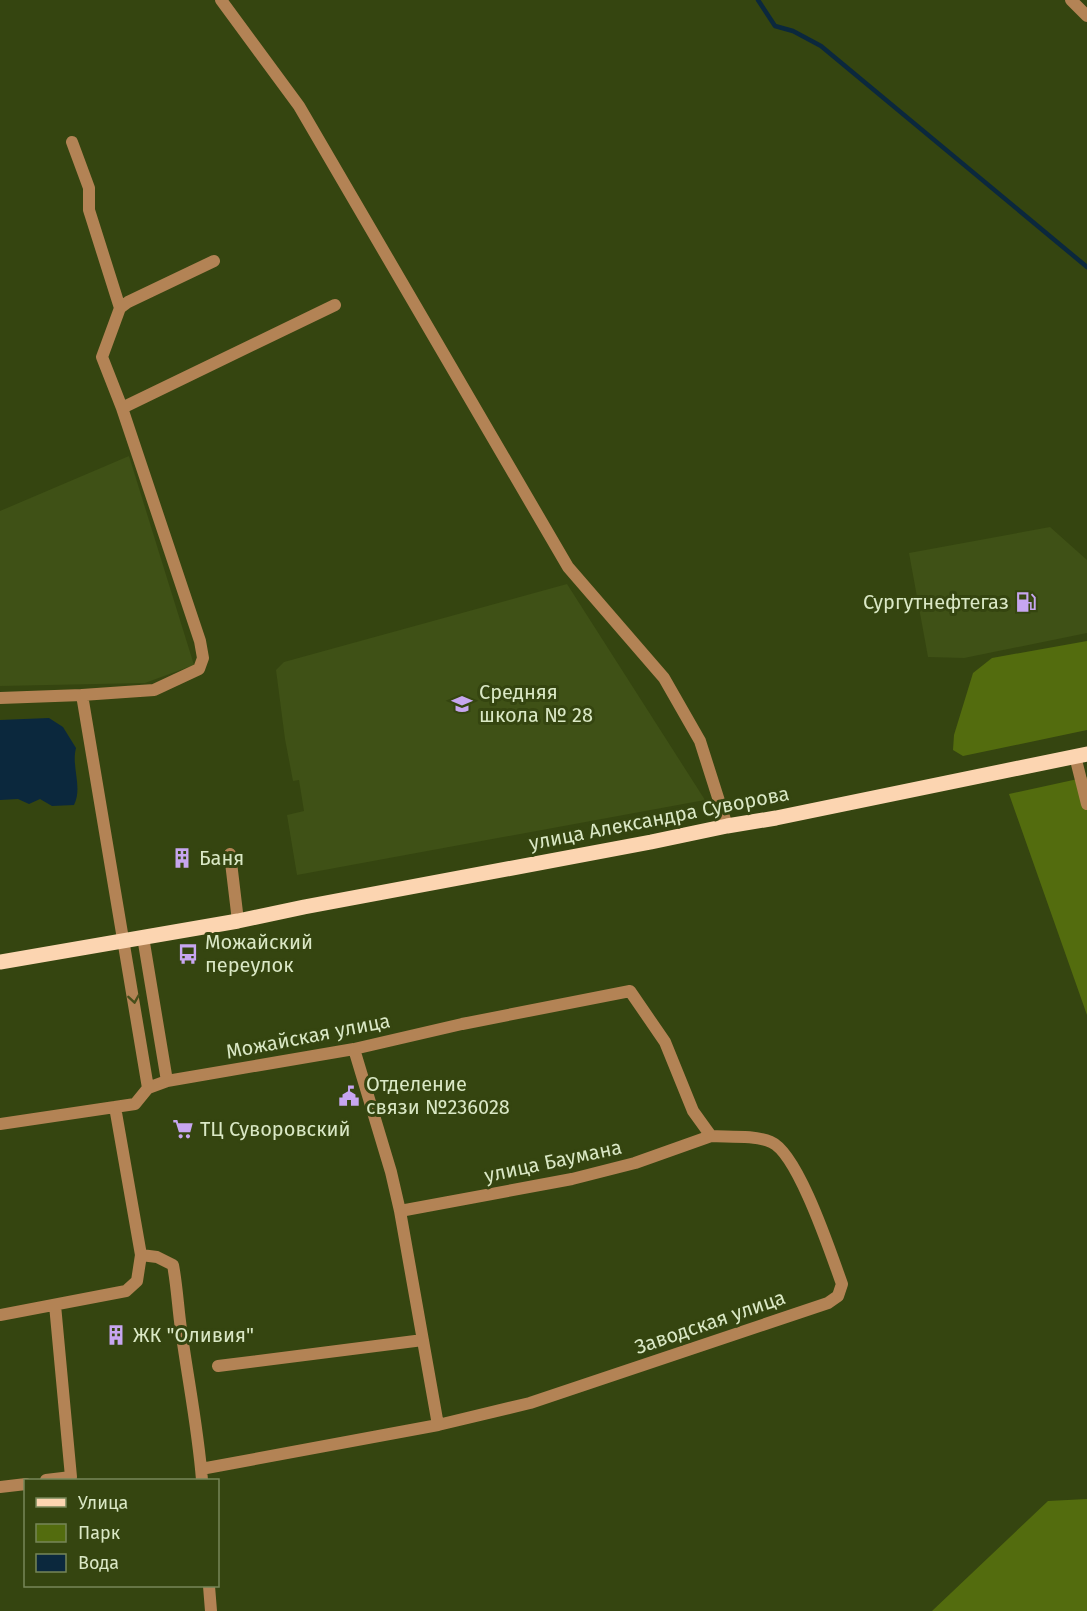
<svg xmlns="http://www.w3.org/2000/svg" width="1087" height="1611" font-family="'Fira Sans',sans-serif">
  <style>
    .built { fill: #3f5116 }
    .green { fill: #536c0e }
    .water { fill: #0b283d }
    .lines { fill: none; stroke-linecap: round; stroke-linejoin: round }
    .stream { stroke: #0b283d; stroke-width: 4.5 }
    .minor { stroke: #b38355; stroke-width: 12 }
    .primary { stroke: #fcd5b1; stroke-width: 15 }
    .oneway { stroke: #484e1a }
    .labels { text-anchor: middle; stroke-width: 6; stroke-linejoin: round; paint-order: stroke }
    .poi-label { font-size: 20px; fill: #dae8c5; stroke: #354510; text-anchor: start }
    .street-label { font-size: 20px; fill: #dae8c5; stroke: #354510 }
  </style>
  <rect width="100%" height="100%" fill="#354510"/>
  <!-- built -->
  <path class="built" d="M129 456 194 665 145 683 0 686V511Z
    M1050 527 1087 560V633L964 658 928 657 909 553Z
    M567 584 705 800 297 875 287 815 304 811 299 780 293 781 285 739 276 670 284 662Z"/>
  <!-- green -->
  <path class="green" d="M1087 641V730L963 756 953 750 954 735 973 673 992 658Z
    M1087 777V1015L1009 794Z
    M1087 1499V1611H932L1048 1501Z"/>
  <!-- water -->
  <path class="water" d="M49 718 63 727 76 748C71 767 83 787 74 805L52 806 40 799 29 804 18 799 0 800V720Z"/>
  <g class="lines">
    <!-- stream -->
    <path class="stream" d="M758 0 775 26 793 31 821 46 1087 267"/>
    <!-- minor -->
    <path class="minor" d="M221 0 299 106 568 567 664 678 700 741 727 826
      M1071 0 1087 16
      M72 142 89 188V210L120 308
      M122 408 335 305
      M82 695 148 1088
      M0 698 82 695 154 690 199 669 203 658 200 641 122 408 102 357 120 308 128 302 214 261
      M1075 756 1087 804
      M230 854 238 921
      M143 937 167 1081
      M354 1049 391 1172 400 1211 438 1425
      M0 1124 135 1104 148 1088 167 1081 354 1049 462 1024 630 991 665 1042 693 1111 711 1136C728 1137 755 1135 771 1142 798 1153 831 1254 842 1284L838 1296 828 1303 530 1403 438 1425 201 1469
      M400 1211 572 1179 635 1163 711 1136
      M141 1255 157 1257 173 1265C177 1286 178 1308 181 1329 188 1380 198 1429 202 1480
      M0 1315 126 1291 137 1281 141 1255 115 1107
      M218 1366 423 1340
      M46 1480 71 1477 55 1305
      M0 1487 26 1484
      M209 1586 211 1611"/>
    <!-- primary -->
    <path class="primary" d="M0 962 238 921 304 907 651 842 727 826 776 818 1087 754"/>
  </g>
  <!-- one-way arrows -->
  <defs><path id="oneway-chevron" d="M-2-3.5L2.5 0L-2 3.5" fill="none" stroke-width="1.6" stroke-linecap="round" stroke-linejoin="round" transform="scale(1.5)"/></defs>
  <use class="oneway" href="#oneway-chevron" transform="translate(134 999) rotate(81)"/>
  <!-- icons -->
  <defs>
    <g id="fuel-bare" transform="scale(1.62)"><path d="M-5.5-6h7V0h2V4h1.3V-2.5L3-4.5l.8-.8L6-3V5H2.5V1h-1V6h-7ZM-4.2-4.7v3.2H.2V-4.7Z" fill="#c7a6f0" stroke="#354510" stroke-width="2.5" paint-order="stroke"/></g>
    <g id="school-bare" transform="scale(1.62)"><path d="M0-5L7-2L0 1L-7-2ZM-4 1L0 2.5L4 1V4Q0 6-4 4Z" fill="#c7a6f0" stroke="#354510" stroke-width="2.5" paint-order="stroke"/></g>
    <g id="building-bare" transform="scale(1.62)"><path d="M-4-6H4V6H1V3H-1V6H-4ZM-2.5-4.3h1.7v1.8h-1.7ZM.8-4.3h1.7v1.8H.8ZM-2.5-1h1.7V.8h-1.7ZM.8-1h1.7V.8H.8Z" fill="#c7a6f0" stroke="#354510" stroke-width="2.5" paint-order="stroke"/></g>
    <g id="bus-bare" transform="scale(1.62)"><path d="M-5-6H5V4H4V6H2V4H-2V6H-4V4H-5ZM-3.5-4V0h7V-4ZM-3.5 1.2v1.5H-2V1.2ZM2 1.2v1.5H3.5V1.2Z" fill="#c7a6f0" stroke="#354510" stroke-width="2.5" paint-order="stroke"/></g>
    <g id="civic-bare" transform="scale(1.62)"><path d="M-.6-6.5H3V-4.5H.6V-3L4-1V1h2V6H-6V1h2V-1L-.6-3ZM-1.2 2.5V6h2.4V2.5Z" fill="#c7a6f0" stroke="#354510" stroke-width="2.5" paint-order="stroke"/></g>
    <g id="supermarket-bare" transform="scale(1.62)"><path d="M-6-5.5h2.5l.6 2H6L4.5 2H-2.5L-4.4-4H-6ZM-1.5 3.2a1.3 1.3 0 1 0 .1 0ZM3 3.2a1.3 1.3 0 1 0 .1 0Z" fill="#c7a6f0" stroke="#354510" stroke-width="2.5" paint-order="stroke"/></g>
  </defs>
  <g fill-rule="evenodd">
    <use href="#fuel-bare" x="1026" y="602"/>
    <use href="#school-bare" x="462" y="704"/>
    <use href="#building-bare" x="182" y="858"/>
    <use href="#bus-bare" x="188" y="954"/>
    <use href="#civic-bare" x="349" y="1096"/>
    <use href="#supermarket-bare" x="183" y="1129"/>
    <use href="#building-bare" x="116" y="1335"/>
  </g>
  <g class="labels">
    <!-- poi labels -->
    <g class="poi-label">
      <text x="1009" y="609" text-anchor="end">Сургутнефтегаз</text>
      <text x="479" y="699">Средняя<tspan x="479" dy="23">школа № 28</tspan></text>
      <text x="199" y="865">Баня</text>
      <text x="205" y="949">Можайский<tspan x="205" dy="23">переулок</tspan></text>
      <text x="366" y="1091">Отделение<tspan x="366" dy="23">связи №236028</tspan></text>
      <text x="200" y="1136">ТЦ Суворовский</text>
      <text x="133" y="1342">ЖК "Оливия"</text>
    </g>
    <!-- street labels -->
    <g class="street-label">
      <text transform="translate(659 818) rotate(-11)" y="7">улица Александра Суворова</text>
      <text transform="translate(308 1036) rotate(-11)" y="7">Можайская улица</text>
      <text transform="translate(553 1161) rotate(-12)" y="7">улица Баумана</text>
      <text transform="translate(710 1322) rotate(-19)" y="7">Заводская улица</text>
    </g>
  </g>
  <!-- legend -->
  <rect x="24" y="1479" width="195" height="108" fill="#354510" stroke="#778658" stroke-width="1.5"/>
  <rect x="36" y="1498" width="30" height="9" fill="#fcd5b1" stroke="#778658" stroke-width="1.5"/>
  <text x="78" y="1509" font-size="18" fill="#dae8c5">Улица</text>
  <rect x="36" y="1524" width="30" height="18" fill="#536c0e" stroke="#778658" stroke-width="1.5"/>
  <text x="78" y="1539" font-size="18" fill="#dae8c5">Парк</text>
  <rect x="36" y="1554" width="30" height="18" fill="#0b283d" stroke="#778658" stroke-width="1.5"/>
  <text x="78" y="1569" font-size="18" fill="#dae8c5">Вода</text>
</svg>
